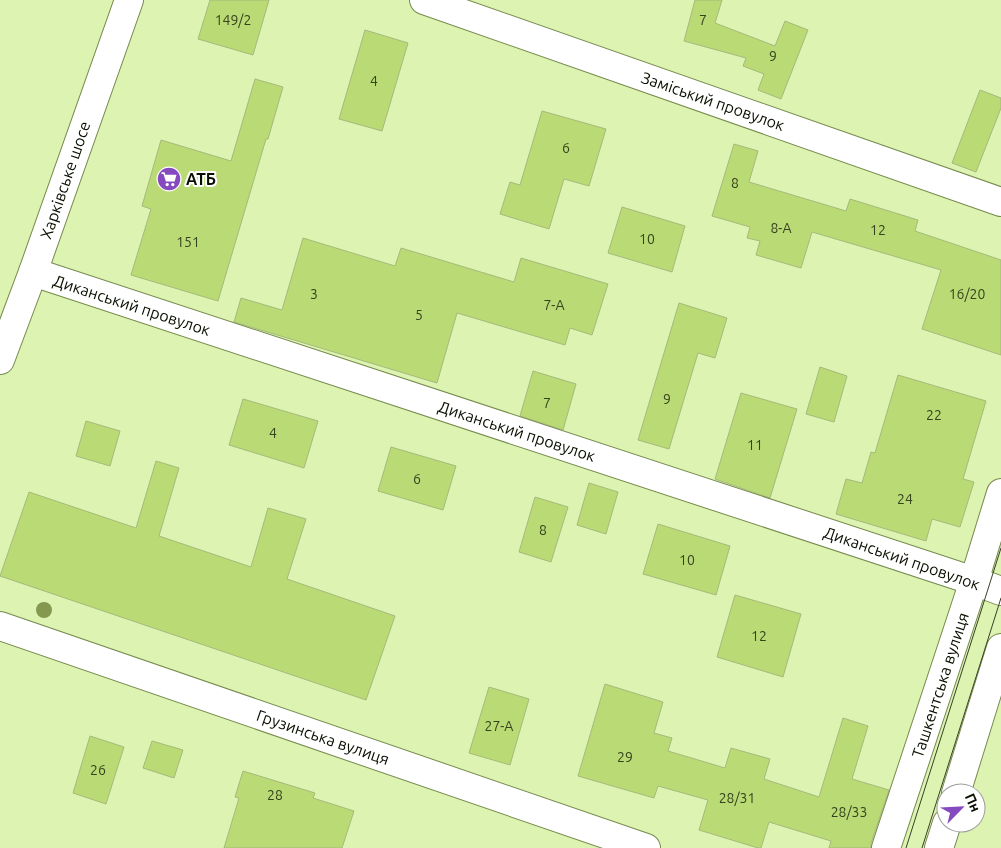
<svg xmlns="http://www.w3.org/2000/svg" width="1001" height="848" font-family="Ubuntu,sans-serif">
  <style>
    .building { fill: #b9da74; stroke: #a5ba7b }
    .lines { fill: none; stroke-linecap: round; stroke-linejoin: round }
    .street-casing { stroke: #768a4d; stroke-width: 30 }
    .primary-casing { stroke: #768a4d; stroke-width: 30 }
    .street { stroke: #fff; stroke-width: 28 }
    .primary { stroke: #fff; stroke-width: 28 }
    .tram { stroke: #374127; stroke-width: 1 }
    .tree { fill: #849850 }
    .labels { text-anchor: middle; stroke-width: 4; stroke-linejoin: round; paint-order: stroke }
    .number-label { font-size: 14px; fill: #35421d }
    .street-label { font-size: 16px; fill: #091000; stroke: #fff }
    .poi-label { font-size: 16px; font-weight: bold; fill: #091000; stroke: #fff; text-anchor: start }
  </style>
  <rect width="100%" height="100%" fill="#dcf3b2"/>
  <!-- building -->
  <path class="building" d="M210 0H269L253 55 198 39Z
    M695 0H722L715 23 775 46 785 21 808 30 781 99 758 90 764 74 743 66 746 58 684 41Z
    M365 30 408 43 382 131 339 119Z
    M255 79 283 87 268 139H266L218 301 131 275 151 209 142 206 161 140 231 161Z
    M980 90 1001 98V108L976 172 952 163Z
    M542 111 606 129 589 186 564 179 549 229 500 214 510 182 520 185Z
    M734 144 758 151 749 182 846 211 850 199 918 220 915 231 1001 260V355L922 329 941 270 812 232 801 268 756 255 760 241 747 238 750 227 712 216Z
    M622 207 685 226 672 272 608 253Z
    M303 238 395 266 401 248 514 282 521 258 608 284 592 335 570 328 565 345 457 313 437 383 234 322 241 298 282 310Z
    M679 303 727 318 715 358 698 353 669 449 638 440Z
    M820 367 847 376 834 422 806 414Z
    M533 371 576 384 563 430 520 416Z
    M898 375 986 401 963 479 974 482 960 527 932 519 926 541 836 514 846 479 862 483 871 452 875 453Z
    M741 393 797 409 770 498 715 479Z
    M243 399 318 421 304 468 229 445Z
    M86 421 120 431 110 466 76 456Z
    M391 447 456 466 443 510 378 491Z
    M156 461 179 468 159 536 251 567 268 508 306 519 287 579 395 616 366 700 0 576 29 492 136 528Z
    M589 483 618 492 606 534 577 525Z
    M535 497 568 507 551 562 519 552Z
    M658 524 730 546 716 595 643 574Z
    M735 595 801 614 783 677 717 657Z
    M605 684 663 702 654 733 672 738 668 751 725 768 731 748 770 759 764 779 819 797 843 718 868 726 852 779 889 790 871 843V848H829L831 841 769 822 761 848H758L699 830 708 800 658 786 654 798 578 776Z
    M489 687 529 699 510 765 469 753Z
    M90 736 124 747 106 804 73 793Z
    M152 741 183 750 174 778 143 768Z
    M243 771 315 793 313 798 354 811 342 848H224L239 798 235 797Z"/>
  <g class="lines">
    <!-- street casing -->
    <g class="street-casing">
      <path id="street" d="M424 0 1001 202
        M33 272 974 581 1001 591
        M0 626 646 848
        M956 793 1001 648
        M886 848 974 581 1001 493
        M939 848 947 823"/>
    </g>
    <!-- primary casing -->
    <g class="primary-casing">
      <path id="primary" d="M0 360 33 272 129 0"/>
    </g>
    <!-- street -->
    <use href="#street" class="street"/>
    <!-- primary -->
    <use href="#primary" class="primary"/>
    <!-- tram -->
    <path class="tram" d="M906 848 1001 548
      M922 848 1001 598"/>
  </g>
  <!-- trees -->
  <circle class="tree" cx="44" cy="610" r="8"/>
  <!-- icons -->
  <defs>
    <g id="supermarket-disc" transform="scale(1.25)"><circle r="9.5" fill="#854ac0" stroke="#fff"/><path d="M-6-5.5h2.5l.6 2H6L4.5 2H-2.5L-4.4-4H-6ZM-1.5 3.2a1.3 1.3 0 1 0 .1 0ZM3 3.2a1.3 1.3 0 1 0 .1 0Z" fill="#fff"/></g>
  </defs>
  <g fill-rule="evenodd">
    <use href="#supermarket-disc" x="169" y="179"/>
  </g>
  <g class="labels">
    <!-- number labels -->
    <g class="number-label">
      <text x="233" y="25">149/2</text>
      <text x="703" y="25">7</text>
      <text x="773" y="61">9</text>
      <text x="374" y="86">4</text>
      <text x="566" y="153">6</text>
      <text x="735" y="188">8</text>
      <text x="781" y="233">8-А</text>
      <text x="878" y="235">12</text>
      <text x="647" y="244">10</text>
      <text x="188" y="247">151</text>
      <text x="314" y="299">3</text>
      <text x="967" y="299">16/20</text>
      <text x="554" y="310">7-А</text>
      <text x="419" y="320">5</text>
      <text x="667" y="404">9</text>
      <text x="547" y="408">7</text>
      <text x="934" y="420">22</text>
      <text x="273" y="438">4</text>
      <text x="755" y="450">11</text>
      <text x="417" y="484">6</text>
      <text x="905" y="504">24</text>
      <text x="543" y="535">8</text>
      <text x="687" y="565">10</text>
      <text x="759" y="641">12</text>
      <text x="499" y="731">27-А</text>
      <text x="625" y="762">29</text>
      <text x="98" y="775">26</text>
      <text x="275" y="800">28</text>
      <text x="737" y="803">28/31</text>
      <text x="849" y="817">28/33</text>
    </g>
    <!-- street labels -->
    <g class="street-label">
      <text transform="translate(713 101) rotate(19)" y="6">Заміський провулок</text>
      <text transform="translate(65 180) rotate(-71)" y="6">Харківське шосе</text>
      <text transform="translate(132 305) rotate(18)" y="6">Диканський провулок</text>
      <text transform="translate(517 431) rotate(18)" y="6">Диканський провулок</text>
      <text transform="translate(902 558) rotate(19)" y="6">Диканський провулок</text>
      <text transform="translate(940 685) rotate(-72)" y="6">Ташкентська вулиця</text>
      <text transform="translate(323 737) rotate(19)" y="6">Грузинська вулиця</text>
    </g>
    <!-- poi labels -->
    <g class="poi-label">
      <text x="186" y="185">АТБ</text>
    </g>
  </g>
  <!-- north arrow -->
  <g transform="translate(961 808) rotate(66)"><circle r="24" fill="#ffffff" stroke="#9d9f99"/>
  <path d="M0-4L9 19L0 12L-9 19Z" fill="#854ac0"/>
  <text y="-8" font-size="14" font-weight="bold" text-anchor="middle" fill="#091000">Пн</text>
  </g>
</svg>
